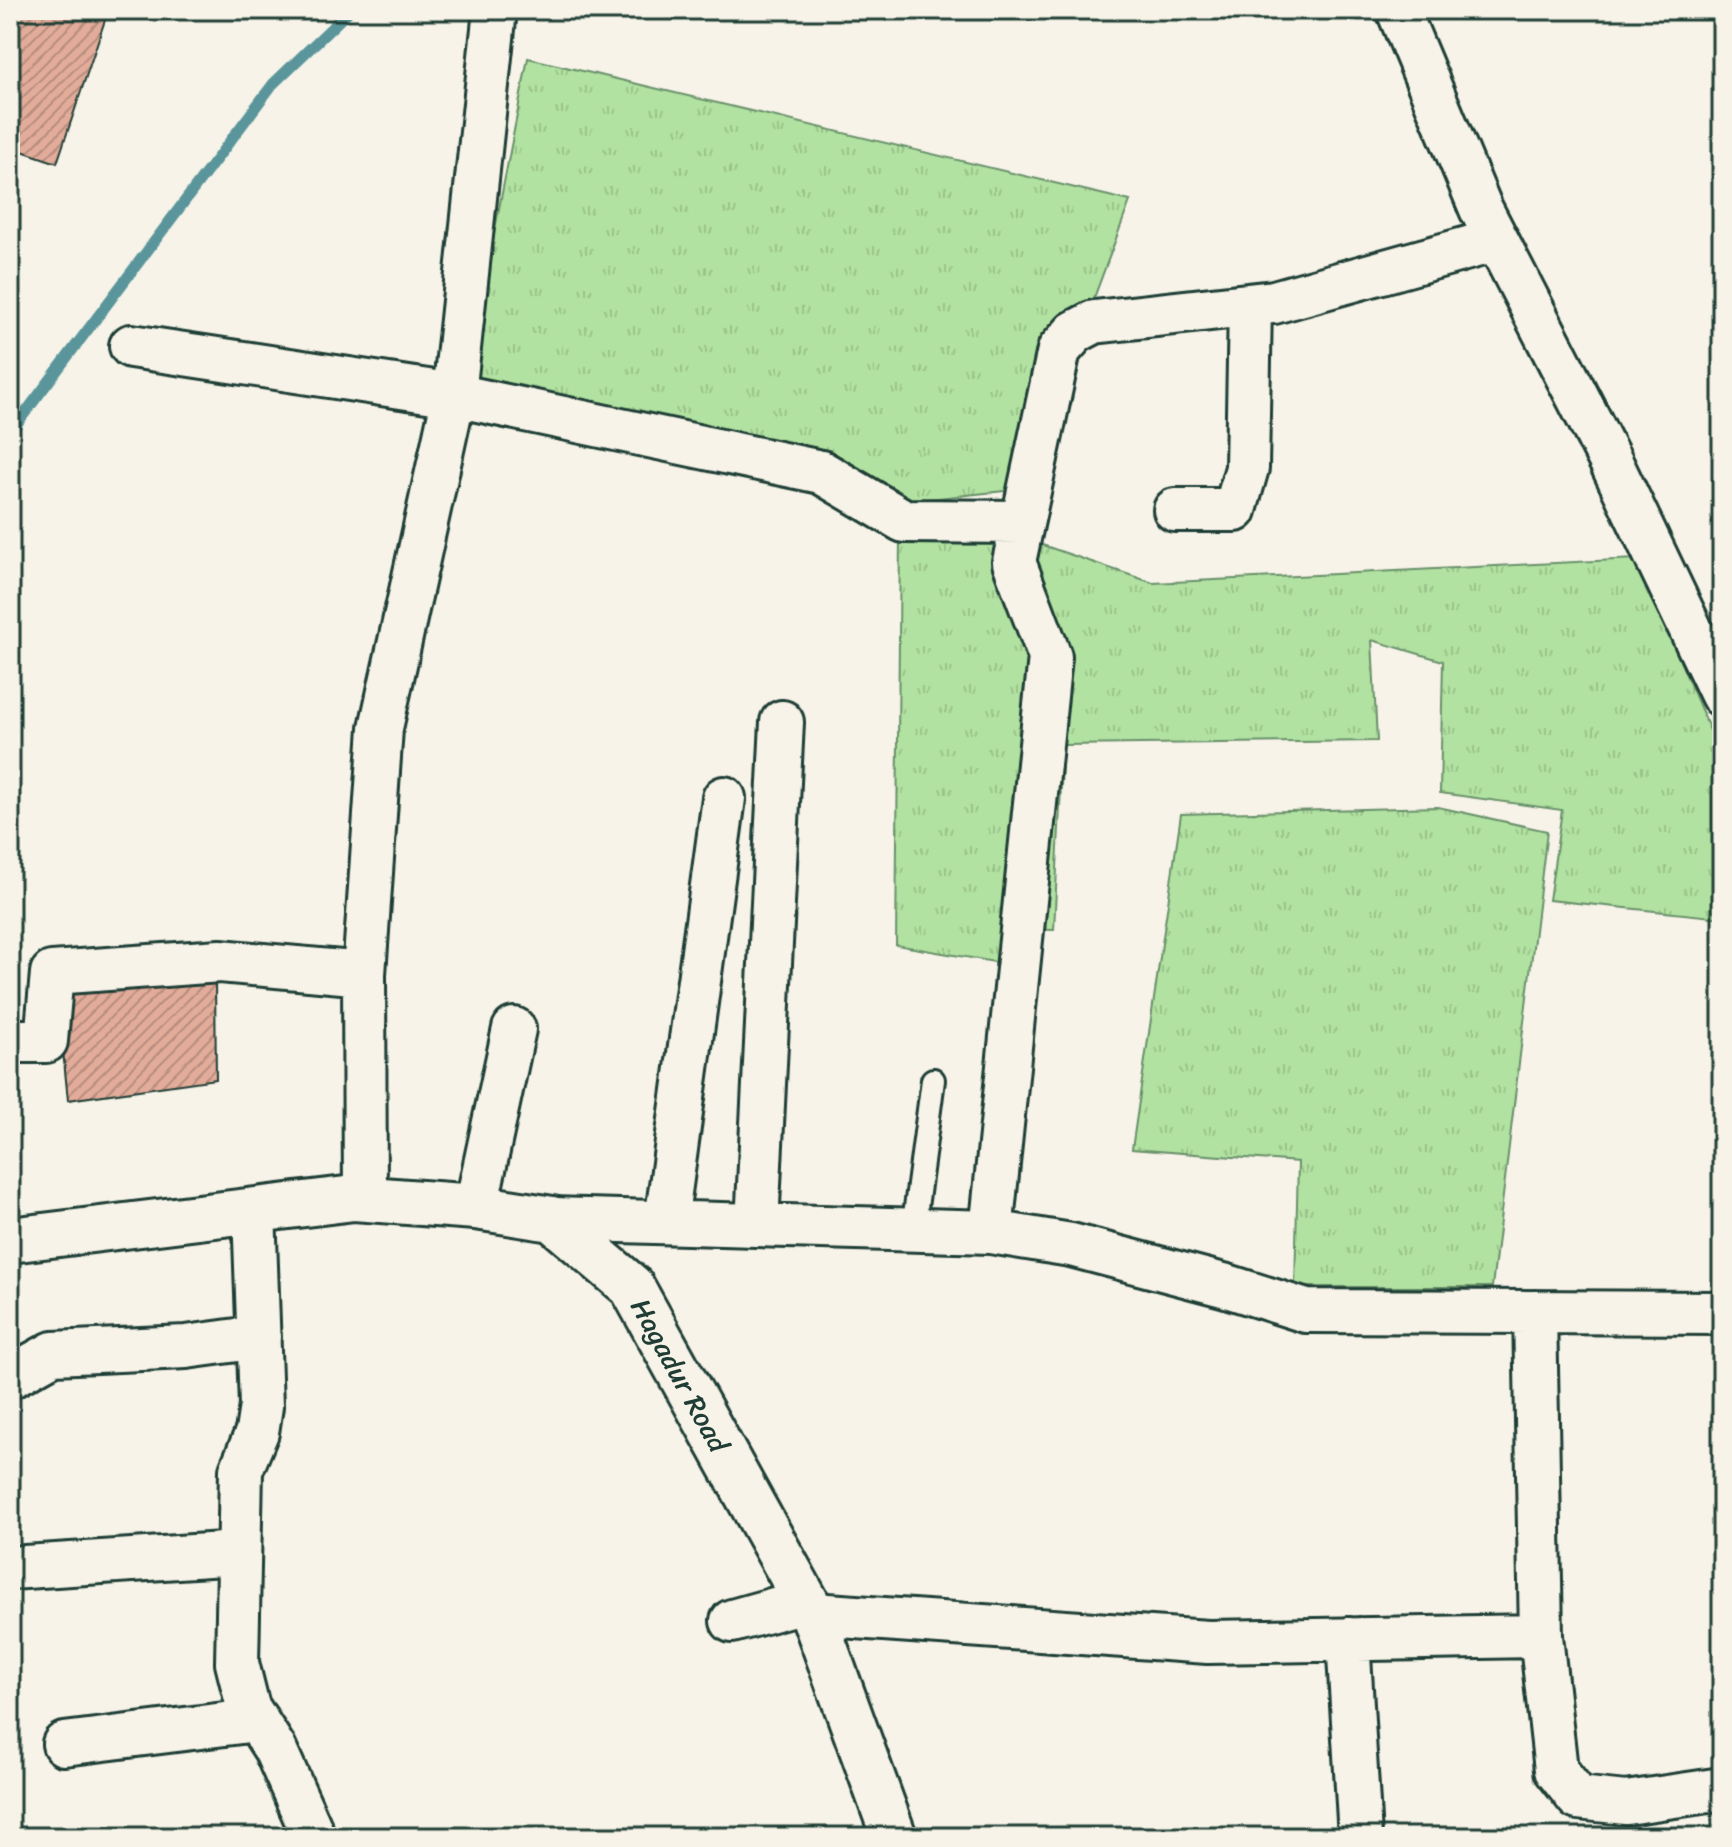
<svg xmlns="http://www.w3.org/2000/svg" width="1732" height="1847" font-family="Sriracha,sans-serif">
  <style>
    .grass { fill: url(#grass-tufts); stroke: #68906a; stroke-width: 2 }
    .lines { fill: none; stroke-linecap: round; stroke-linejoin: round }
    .stream { stroke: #5a959b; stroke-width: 11 }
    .building { fill: url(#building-hatch); stroke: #1f3d34; stroke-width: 2 }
    .lane-casing { stroke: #1f3d34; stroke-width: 28 }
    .street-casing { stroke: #1f3d34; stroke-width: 48 }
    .secondary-casing { stroke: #1f3d34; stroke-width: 50 }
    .lane { stroke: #f7f3e8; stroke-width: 22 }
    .street { stroke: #f7f3e8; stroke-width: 42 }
    .secondary { stroke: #f7f3e8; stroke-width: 44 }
    .labels { text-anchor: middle; stroke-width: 8; stroke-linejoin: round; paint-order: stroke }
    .street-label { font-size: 28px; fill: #1f3d34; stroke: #f7f3e8 }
  </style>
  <defs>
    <pattern id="grass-tufts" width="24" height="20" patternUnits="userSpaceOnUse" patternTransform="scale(2)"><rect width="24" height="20" fill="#b2e2a1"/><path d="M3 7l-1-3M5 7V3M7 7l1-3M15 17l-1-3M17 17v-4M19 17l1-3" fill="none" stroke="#99c38b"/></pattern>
    <pattern id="building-hatch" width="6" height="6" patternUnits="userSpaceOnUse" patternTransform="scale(2)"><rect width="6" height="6" fill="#e3ac9a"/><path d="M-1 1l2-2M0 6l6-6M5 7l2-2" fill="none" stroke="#b78d7e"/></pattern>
  </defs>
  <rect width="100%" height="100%" fill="#f7f3e8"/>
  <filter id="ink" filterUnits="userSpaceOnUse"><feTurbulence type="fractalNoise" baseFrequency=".0125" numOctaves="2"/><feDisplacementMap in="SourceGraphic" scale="16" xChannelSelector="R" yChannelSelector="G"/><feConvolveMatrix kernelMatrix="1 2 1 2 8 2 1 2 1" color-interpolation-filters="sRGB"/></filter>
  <g filter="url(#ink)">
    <!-- grass -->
    <path class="grass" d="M528 58 1130 201 1023 489 844 508 686 431 466 380Z
      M900 537 1022 538 1153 583 1636 559 1722 758V918L1549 900 1562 810 1440 793 1443 661 1372 640 1377 741 1063 745 1054 930 1013 929 1012 965 896 945Z
      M1438 807 1547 831 1492 1287H1295L1298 1162 1132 1149 1181 814Z"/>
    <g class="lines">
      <!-- stream -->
      <path class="stream" d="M10 433 273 84 350 10"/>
    </g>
    <!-- building -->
    <path class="building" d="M10 10 108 11 57 163 10 147Z
      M215 979 216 1079 68 1100 57 992Z"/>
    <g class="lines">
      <!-- lane casing -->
      <g class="lane-casing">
        <path id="lane" d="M913 1230 933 1080"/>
      </g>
      <!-- street casing -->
      <g class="street-casing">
        <path id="street" d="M1398 10 1481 209 1611 462 1722 695
          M131 346 454 395 821 472 904 521 1022 522
          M1175 510H1235L1247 468 1250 305
          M10 1041H46L52 973 220 961 364 974
          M365 1198 364 974 381 728 454 395 495 10
          M476 1207 514 1029
          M254 1210 261 1406 257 1432 241 1470 237 1663 248 1707 275 1749 314 1837
          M552 1219 991 1232 1071 1245 1227 1286 1306 1311 1722 1313
          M666 1222 724 798
          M757 1225 782 722
          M991 1232 1050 657 1014 562 1059 350 1075 332 1094 322 1274 302 1497 240
          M10 1377 53 1353 186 1347 259 1337
          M10 1568 239 1553
          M813 1614 1208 1642 1541 1636 1535 1312
          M732 1621 804 1601
          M1541 1636 1556 1770 1578 1798 1626 1803 1722 1789
          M1348 1639 1360 1837
          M64 1744 257 1720"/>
      </g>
      <!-- secondary casing -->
      <g class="secondary-casing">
        <path id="secondary" d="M10 1240 354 1198 476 1207 552 1219 632 1287 813 1614 894 1837"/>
      </g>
      <!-- lane -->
      <use href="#lane" class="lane"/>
      <!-- street -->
      <use href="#street" class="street"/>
      <!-- secondary -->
      <use href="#secondary" class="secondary"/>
    </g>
  </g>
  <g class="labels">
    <!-- street labels -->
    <g class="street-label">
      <text transform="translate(680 1375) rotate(61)" y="10">Hagadur Road</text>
    </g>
  </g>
  <!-- margin -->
  <rect width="1732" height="1847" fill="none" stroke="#f7f3e8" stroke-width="40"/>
  <rect x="20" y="20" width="1692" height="1807" fill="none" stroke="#1f3d34" stroke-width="3" filter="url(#ink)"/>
</svg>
